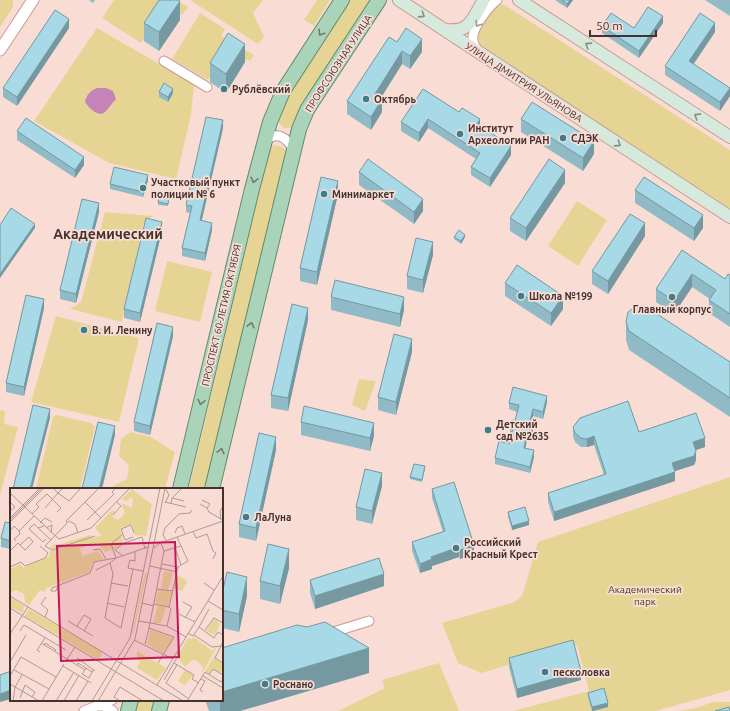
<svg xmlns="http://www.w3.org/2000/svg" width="730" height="711" font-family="Ubuntu,sans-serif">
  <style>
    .green { fill: #e6d495 }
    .water { fill: #c583b7 }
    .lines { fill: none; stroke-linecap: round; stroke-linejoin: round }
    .minor-casing { stroke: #c79b90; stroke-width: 11 }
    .tertiary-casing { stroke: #c79b90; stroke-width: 13 }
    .secondary-casing { stroke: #c79b90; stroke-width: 14 }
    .primary-casing { stroke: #62896a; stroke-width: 16 }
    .minor { stroke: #fff; stroke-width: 9 }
    .tertiary { stroke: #fff; stroke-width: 11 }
    .secondary { stroke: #d5eadc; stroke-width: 12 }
    .primary { stroke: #aad4b9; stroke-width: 14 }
    .wall { fill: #90bbc6 }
    .shaded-wall { fill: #7598a1 }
    .building { fill: #a7d9e6; stroke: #7598a1 }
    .oneway { stroke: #8c8e85 }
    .oneway2 { stroke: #a29896 }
    .oneway3 { stroke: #727b6d }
    .poi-dot { fill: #3b7f8e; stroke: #f9ddd5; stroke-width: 1.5 }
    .labels { text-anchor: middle; stroke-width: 3.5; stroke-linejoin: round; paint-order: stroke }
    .street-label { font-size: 10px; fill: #44322e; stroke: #f9ddd5 }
    .poi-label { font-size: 10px; font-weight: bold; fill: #44322e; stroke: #f9ddd5; text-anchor: start }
    .park-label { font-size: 10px; fill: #433915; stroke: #f9ddd5 }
    .district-label { font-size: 14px; font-weight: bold; fill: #44322e; stroke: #f9ddd5 }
    .inset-road { fill: none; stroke: #b19992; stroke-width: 1 }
    .view { fill: #c2185b; fill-opacity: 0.15; stroke: #c2185b; stroke-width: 2 }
    .inset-edge { fill: none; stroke: #44322e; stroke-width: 2 }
  </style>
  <rect width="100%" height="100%" fill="#f9ddd5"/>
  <!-- green -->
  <path class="green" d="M0 0H13V7L0 27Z
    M114 0H177L188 7 182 15 165 5 141 43 102 18Z
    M190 0H263L253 13 264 37 258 44Z
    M317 0H330L314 26 304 20Z
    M350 0H371L294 124 289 128H285C282 126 279 125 279 121 277 108 339 17 350 0Z
    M495 4H500L505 5 730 150V209L478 45 476 34Z
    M200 13 225 29 221 36 254 55 250 61 228 50 208 80 172 59Z
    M97 28 194 84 191 115 176 179 109 163 34 121Z
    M276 145 284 148 286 153 205 489H189L269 150 273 146Z
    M577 201 607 220 578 266 548 246Z
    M105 212 153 216 143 224 122 322 70 309 81 302Z
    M167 261 212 272 200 322 155 311Z
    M56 316 139 338 119 422 31 402Z
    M359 379 376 381 365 411 352 405Z
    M0 410 5 411 4 424 18 427 0 495Z
    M56 415 91 423 95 427 80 489H36L53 417Z
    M130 432 151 437 175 452 165 489H112L113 486 127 479 129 465 119 456 121 439Z
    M730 477V690L656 711H513L589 691 577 645 481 673 458 663 442 623 512 603 519 599 523 593 538 542Z
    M439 663 459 711H338L385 688 382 680Z
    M138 700H155L153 711H135Z
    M713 702H730V711H678L696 708Z"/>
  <!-- water -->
  <path class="water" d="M97 88H106L113 91 116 99C112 103 109 108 106 111 99 119 89 108 85 102 87 94 90 91 97 88Z"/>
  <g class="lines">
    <!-- minor casing -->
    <g class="minor-casing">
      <path id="minor" d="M478 51C476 48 473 44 473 40 471 29 489 6 497 0
        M164 61 207 87
        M264 142C277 130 286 137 294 150
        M327 634 369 621
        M97 706H104L113 711
        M84 711 112 700"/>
    </g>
    <!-- tertiary casing -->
    <g class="tertiary-casing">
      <path id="tertiary" d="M0 50 33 0"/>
    </g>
    <!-- secondary casing -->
    <g class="secondary-casing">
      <path id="secondary" d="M399 0 730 217
        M519 0 730 137
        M445 30C462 31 467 29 476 14 478 9 482 5 483 0"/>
    </g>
    <!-- primary casing -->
    <g class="primary-casing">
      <path id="primary" d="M180 489 252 189 270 122 283 91 342 0
        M212 489 299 129 307 110 314 99 379 0
        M128 711 131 700
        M159 711 162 700"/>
    </g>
    <!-- minor -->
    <use href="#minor" class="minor"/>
    <!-- tertiary -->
    <use href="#tertiary" class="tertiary"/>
    <!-- secondary -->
    <use href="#secondary" class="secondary"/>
    <!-- primary -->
    <use href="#primary" class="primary"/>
  </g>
  <!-- wall -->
  <path class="wall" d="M89 0H95L93 3Z
    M555 0H573L567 8Z
    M705 0H730V16Z
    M180 20 159 51 144 41V23Z
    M663 23 639 58 602 33V26L634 28Z
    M69 28 17 106 3 97V88Z
    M715 32 694 64 730 96 720 111 665 75V66Z
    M397 42 422 52 410 69 402 64 381 98 382 112 371 130 347 114V101Z
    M245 62 226 93 210 82V63Z
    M423 89 480 126 511 155 490 187 471 175V167L476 159 428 128 419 142 401 131V122Z
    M159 92 173 93 168 102 159 97Z
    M521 119 594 154 583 171 521 132Z
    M223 128 202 220 212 230 205 261 182 256V248L190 213 186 212V205Z
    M17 131 84 165 75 178 17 140Z
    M359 172 423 211 414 224 359 185Z
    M148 180 143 197 110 189V184Z
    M565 183 526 241 510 231V218Z
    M635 190 703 228 694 241 635 203Z
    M338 194 317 285 300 281V268Z
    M169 199 168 206 158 205V202Z
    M99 212 76 303 60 299V290Z
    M162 231 140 322 124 318V309Z
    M645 236 608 294 592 284V271Z
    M454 237H465L461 244 454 239Z
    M682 250 725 279 730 275V327L709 313V300L710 299 692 287 674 314 656 302V289Z
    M433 255 423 293 407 289V276Z
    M505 283 563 309 551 326 505 296Z
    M331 297 404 310 400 327 331 310Z
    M44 308 24 396 6 392V383Z
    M308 320 288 411 271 408V395Z
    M626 322 730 362V417L629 350 626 340Z
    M173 336 150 435 134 431V422Z
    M412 352 396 415 378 410V397Z
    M547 402 543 419 533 416 531 425 533 432 531 441 527 440 525 448 534 457 530 473 495 464V458L509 444 511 435 510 434V428L515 421 517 412 509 409V403Z
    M301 422 374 436 370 451 301 435Z
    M573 427 639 432 705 447 696 450V460L694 465 675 471V481L554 521 548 502V493L604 475 594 445 587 447H581L575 442 573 436Z
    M276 450 256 541 239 537V524Z
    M425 469 422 482 410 479V477Z
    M382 486 372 524 356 520V507Z
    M432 489 474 554 460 559 459 557 432 566V569L420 573 412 551V542L443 532 432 498Z
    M11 496V512H9V503Z
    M508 512 529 525 512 530 508 517Z
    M11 523V549L1 547V538Z
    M289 568 280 604 260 599V581Z
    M310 580 384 586 315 609 310 593Z
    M222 594 247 596 239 632 222 628Z
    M509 658 581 680 517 698 509 667Z
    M369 673 240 711H209L205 700H222Z
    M588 693 608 707 594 711H592L588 697Z"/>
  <!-- shaded-wall -->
  <path class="shaded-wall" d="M570 0H573L567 8V4Z
    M180 1V20L159 51V32Z
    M663 16V23L639 58V51Z
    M69 19V28L17 106V97Z
    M715 23V32L689 70V61Z
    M422 39V52L410 69V56Z
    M245 44V62L226 93V74Z
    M402 51V64L375 107V94Z
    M730 88V96L720 111V102Z
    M173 89V93L168 102V97Z
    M382 99V112L371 130V117Z
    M428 119V128L419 142V133Z
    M480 119V128L477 124Z
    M223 120V128L200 227V220Z
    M594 141V154L583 171V158Z
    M511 146V155L490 187V178Z
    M84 157V165L75 178V170Z
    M565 170V183L526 241V228Z
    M148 175V180L143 197V192Z
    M338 181V194L317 285V272Z
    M423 199V211L414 224V212Z
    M99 203V212L76 303V294Z
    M703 215V228L694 241V228Z
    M162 222V231L140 322V313Z
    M212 223V230L205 261V253Z
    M645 223V236L608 294V281Z
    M35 224V228L0 278V274Z
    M465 235V237L461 244V241Z
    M433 242V255L423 293V280Z
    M692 274V287L674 314V301Z
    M563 296V309L551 326V313Z
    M404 297V310L400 327V314Z
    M44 299V308L24 396V387Z
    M308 308V320L288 411V398Z
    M173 327V336L150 435V426Z
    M412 339V352L396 415V402Z
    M547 396V402L543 419V412Z
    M50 409V418L32 489H30Z
    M533 409V416L529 431V425Z
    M374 423V436L370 451V438Z
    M533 425V432L531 441V434Z
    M115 426V435L102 489H99Z
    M527 433V440L524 455V448Z
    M594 436V445L587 447V439Z
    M276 437V450L256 541V528Z
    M705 438V447L693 451V442Z
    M534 450V457L530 473V467Z
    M696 451V460L694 465 672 472V463Z
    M675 472V481L554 521V512Z
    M382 473V486L372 524V511Z
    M529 521V525L512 530V526Z
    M474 545V554L460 559V550Z
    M459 547V557L432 566V569L420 573V564L431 557Z
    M289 549V568L280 604V586Z
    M384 574V586L315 609V596Z
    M247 577V596L239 632V614Z
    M369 648V673L240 711H220V700H222V692Z
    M581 671V680L517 698V689Z
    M11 690V699L0 702V694Z
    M608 703V707L592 711V707Z"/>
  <!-- building -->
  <path class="building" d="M159 0H178L180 1 159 32 144 23Z
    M562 0H570L567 4Z
    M648 7 663 16 639 51 602 26 611 13 634 28Z
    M55 10 69 19 17 97 3 88Z
    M700 13 715 23 689 61 730 88 720 102 665 66Z
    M406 28 422 39 410 56 402 51 375 94 382 99 371 117 347 101 389 37 397 42Z
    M228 33 245 44 226 74 210 63Z
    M164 83 173 89 168 97 159 92Z
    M423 89 459 112 462 108 480 119 477 124 511 146 490 178 471 167 480 153 428 119 419 133 401 122Z
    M532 102 594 141 583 158 521 119Z
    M206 117 223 120 200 220 212 223 205 253 182 248 192 206 186 205Z
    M26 118 84 157 75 170 17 131Z
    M368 159 423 199 414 212 359 172Z
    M549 159 565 170 526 228 510 218Z
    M114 167 148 175 143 192 110 184Z
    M321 177 338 181 317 272 300 268Z
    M644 177 703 215 694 228 635 190Z
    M160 195 169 196 168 204 158 202Z
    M82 199 99 203 76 294 60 290Z
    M11 208 35 224 0 274V225Z
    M630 214 645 223 608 281 592 271Z
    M146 218 162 222 140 313 124 309Z
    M459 230 465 235 461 241 454 237Z
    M416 238 433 242 423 280 407 276Z
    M682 250 725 279 728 274 730 275V314L709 300 716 290 692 274 674 301 656 289Z
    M517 265 563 296 551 313 505 283Z
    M335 280 404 297 400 314 331 297Z
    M26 295 44 299 24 387 6 383Z
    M292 304 308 308 288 398 271 395Z
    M636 306H645L730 362V398L629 331 626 322 628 312Z
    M157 323 173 327 150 426 134 422Z
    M394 334 412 339 396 402 378 397Z
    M513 387 547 396 543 412 533 409 529 425H533L531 434 527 433 524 448 534 450 530 467 495 458 499 441 509 444 513 428H510L512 420 515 421 519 405 509 403Z
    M628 401 639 432 696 413 705 438 693 442 696 451 694 456 672 463 675 472 554 512 548 493 606 474 594 436 587 439 581 438 575 433 573 427 580 418Z
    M33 405 50 409 30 489H13Z
    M304 406 374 423 370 438 301 422Z
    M98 422 115 426 99 489H82Z
    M259 433 276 437 256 528 239 524Z
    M414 464 425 466 422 480 410 477Z
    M365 469 382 473 372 511 356 507Z
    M454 482 474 545 460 550 459 547 431 557 432 559 420 564 412 542 445 531 432 489Z
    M11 496V503H9Z
    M525 507 529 521 512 526 508 512Z
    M5 522 11 523V541L1 538Z
    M268 544 289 549 280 586 260 581Z
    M379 558 384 574 315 596 310 580Z
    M227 572 247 577 239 614 222 610V594Z
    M325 622 369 648 222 692V648L297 625 307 627Z
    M573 640 581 671 517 689 509 658Z
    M11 671V690L0 694V675Z
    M604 688 608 703 592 707 588 693Z
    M729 707 730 711H715Z"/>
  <!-- one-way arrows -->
  <defs><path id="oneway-chevron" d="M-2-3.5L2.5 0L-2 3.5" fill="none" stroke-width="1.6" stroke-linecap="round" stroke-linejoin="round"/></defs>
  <g class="oneway">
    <use href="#oneway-chevron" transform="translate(422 15) rotate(33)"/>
    <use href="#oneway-chevron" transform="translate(588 45) rotate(-147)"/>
    <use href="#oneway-chevron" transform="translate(697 116) rotate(-147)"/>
    <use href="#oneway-chevron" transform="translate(618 144) rotate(33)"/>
  </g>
  <use class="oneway2" href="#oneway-chevron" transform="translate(478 24) rotate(122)"/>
  <g class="oneway3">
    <use href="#oneway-chevron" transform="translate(321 33) rotate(123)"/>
    <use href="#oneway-chevron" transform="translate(254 180) rotate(104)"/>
    <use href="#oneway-chevron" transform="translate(251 325) rotate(-76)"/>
    <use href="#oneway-chevron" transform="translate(201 402) rotate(103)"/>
    <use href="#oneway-chevron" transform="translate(221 451) rotate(-76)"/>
  </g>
  <!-- markers -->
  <g class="poi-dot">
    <circle cx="224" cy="89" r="4"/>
    <circle cx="366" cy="99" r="4"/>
    <circle cx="460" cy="134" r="4"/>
    <circle cx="563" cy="138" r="4"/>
    <circle cx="143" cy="188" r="4"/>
    <circle cx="324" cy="194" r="4"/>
    <circle cx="521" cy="296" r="4"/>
    <circle cx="672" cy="297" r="4"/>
    <circle cx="84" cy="330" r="4"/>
    <circle cx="488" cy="430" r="4"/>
    <circle cx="246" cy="517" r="4"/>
    <circle cx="456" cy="548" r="4"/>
    <circle cx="545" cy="672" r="4"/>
    <circle cx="265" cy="684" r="4"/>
  </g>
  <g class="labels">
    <!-- street labels -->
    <g class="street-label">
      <text transform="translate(338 63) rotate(-57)" y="4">ПРОФСОЮЗНАЯ УЛИЦА</text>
      <text transform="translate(524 82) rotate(33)" y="4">УЛИЦА ДМИТРИЯ УЛЬЯНОВА</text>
      <text transform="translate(221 315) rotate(-77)" y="4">ПРОСПЕКТ 60-ЛЕТИЯ ОКТЯБРЯ</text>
    </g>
    <!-- poi labels -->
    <g class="poi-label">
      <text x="232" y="93">Рублёвский</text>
      <text x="374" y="103">Октябрь</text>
      <text x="468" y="132">Институт<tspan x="468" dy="12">Археологии РАН</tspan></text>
      <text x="571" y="142">СДЭК</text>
      <text x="151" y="186">Участковый пункт<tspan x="151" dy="12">полиции № 6</tspan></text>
      <text x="332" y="198">Минимаркет</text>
      <text x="529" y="300">Школа №199</text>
      <text x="672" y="313" text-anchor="middle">Главный корпус</text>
      <text x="92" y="334">В. И. Ленину</text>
      <text x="496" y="428">Детский<tspan x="496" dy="12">сад №2635</tspan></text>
      <text x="254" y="521">ЛаЛуна</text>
      <text x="464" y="546">Российский<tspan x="464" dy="12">Красный Крест</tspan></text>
      <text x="553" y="676">песколовка</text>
      <text x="273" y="688">Роснано</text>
    </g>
    <!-- park labels -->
    <g class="park-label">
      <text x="645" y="593">Академический<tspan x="645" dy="12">парк</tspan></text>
    </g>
    <!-- district labels -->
    <g class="district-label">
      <text x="108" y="239">Академический</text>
    </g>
  </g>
  <!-- overview -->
  <g transform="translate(10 488)">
    <rect width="213" height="213" fill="#f9ddd5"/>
    <path d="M122 1 142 17 136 48 125 47 122 36 110 40 113 55 104 61 95 64 88 55 70 60 72 68 88 63 94 71 82 75 79 84 37 100 34 104 30 102 19 117 15 114 14 106 6 102 0 105V81L10 76 13 80 40 68 39 65 41 63 75 53 42 61 40 60 44 56 47 57 80 47 82 50 92 47 85 40 102 22 105 24 102 28 108 32 115 25 111 15 122 20 123 9 115 13 112 11ZM154 83 163 85 158 102 151 100ZM135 84 137 85 123 147 122 146ZM167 87 175 91 177 94 172 103 164 100ZM148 101 162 104 158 118 145 115ZM0 109 14 118 13 125 0 119ZM148 117 156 119 151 135H143ZM19 121 92 164 91 169 87 171 15 128ZM204 131 210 136 205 147 196 143ZM140 141 163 150 153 165 137 156ZM184 149 202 163 208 157 192 185 193 179 187 173 182 172 175 179 167 169 178 150 181 151ZM127 163 156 180 147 192 127 180 130 173 127 171ZM207 163 204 170 213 176V180L210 185 203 181 199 186 195 184ZM175 182 183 187 175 197 168 193Z" fill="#e6d495"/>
    <path class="inset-road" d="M53 0 48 5 59 13 71 0M89 0 75 14 91 30M0 5 49 51 81 40 120 0M162 10 174 13M0 14 5 19 0 23M155 14 176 19M155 15 159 7 155 0M161 15 162 10 172 0M190 16 197 20 200 16 192 12M35 20 48 5 43 0M197 20 199 24 211 31M22 26 29 19 26 16 37 6 51 20 47 24M103 27 111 18 107 14M0 30 30 0M0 32 32 0M77 32 104 6 102 4 106 0M211 32 210 24 213 18M0 34 34 0M30 35 35 30 42 34M58 35 56 33 75 14M34 38 28 40 24 36 19 41 33 54 36 51M28 40 41 52M36 40 42 37 41 45M0 43 4 38 9 43M183 43 186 50 197 46 203 63 206 65 203 71M68 45 65 36 59 33 35 58 42 62 85 48M165 45 167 40 172 38 175 46M123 49 115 52 111 41 121 37 124 45M156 52 153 47 155 40 169 26 180 25 182 22M6 53 4 51 10 46 9 43 24 28M144 60 150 55 213 33M83 62 90 61 96 71M0 63 8 55 15 62 23 54 19 49 10 57M154 63 171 58 167 49M125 64V73L120 72 118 80 133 83M113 68 105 62 114 55 132 49 135 61M106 70 100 75 103 86 95 130 111 140 123 81M106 70 101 56 113 46M152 76 168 79M171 77 178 73 171 58M140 78 167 84M0 79 11 74 15 78 35 70 38 65 30 58M86 82 100 75M101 95 118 98M194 95 204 102M48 97 46 103H41L42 100 80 85 84 74 106 70 138 59M147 101 163 103M0 108 173 213M198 113 213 122M173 114 182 119 175 130M97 115 114 119M132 115 144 118M144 116 159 119 168 79 171 77 165 60M0 120 154 213M169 126 185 134M35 129 38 122 31 116 36 109M58 133 83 148M129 133 157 138 176 149M67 138 74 127 81 131 74 143M157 138 161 121 159 119M189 139 199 121M139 140 154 63 151 55M195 142 204 130 213 135M10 143 14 137 56 162M178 145 183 148 189 139 204 150 208 144 213 147M0 146 18 119M184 147 202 159 211 158M124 152 163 171M213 154 205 170 213 175M31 155 75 182M135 156 139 140 164 149 148 175M34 157 35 155 46 162 45 163M30 164 27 162 35 150M67 170 85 183M56 173 65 159M0 174 16 147M164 175 184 187 182 191 189 195M67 177 68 175 82 184M167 177 156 195 179 211M53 178 81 195M76 180 72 186 79 190 83 182M4 182 39 201M199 187 203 181 213 187M0 188 11 169 46 189M193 188 213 200M191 191 195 193 190 202 193 204M154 192 169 166 167 165M0 196 29 213M147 197 213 88M10 210 15 197 25 204 22 209M3 213 5 199 12 187M32 213 54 176M46 213 64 184M54 213 69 187M66 213 78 193M82 213 120 150 150 0M88 213 125 151 155 0M110 213 104 209 110 199 133 213M177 213 195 184 211 194 213 191"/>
    <path class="view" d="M165 54 169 169 51 173 47 58Z"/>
    <rect width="213" height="213" class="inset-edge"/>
  </g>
  <!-- scale -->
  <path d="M590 30v6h66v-6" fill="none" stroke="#44322e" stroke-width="2"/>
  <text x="596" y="30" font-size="12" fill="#44322e" stroke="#f9ddd5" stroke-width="3" paint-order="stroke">50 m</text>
</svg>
